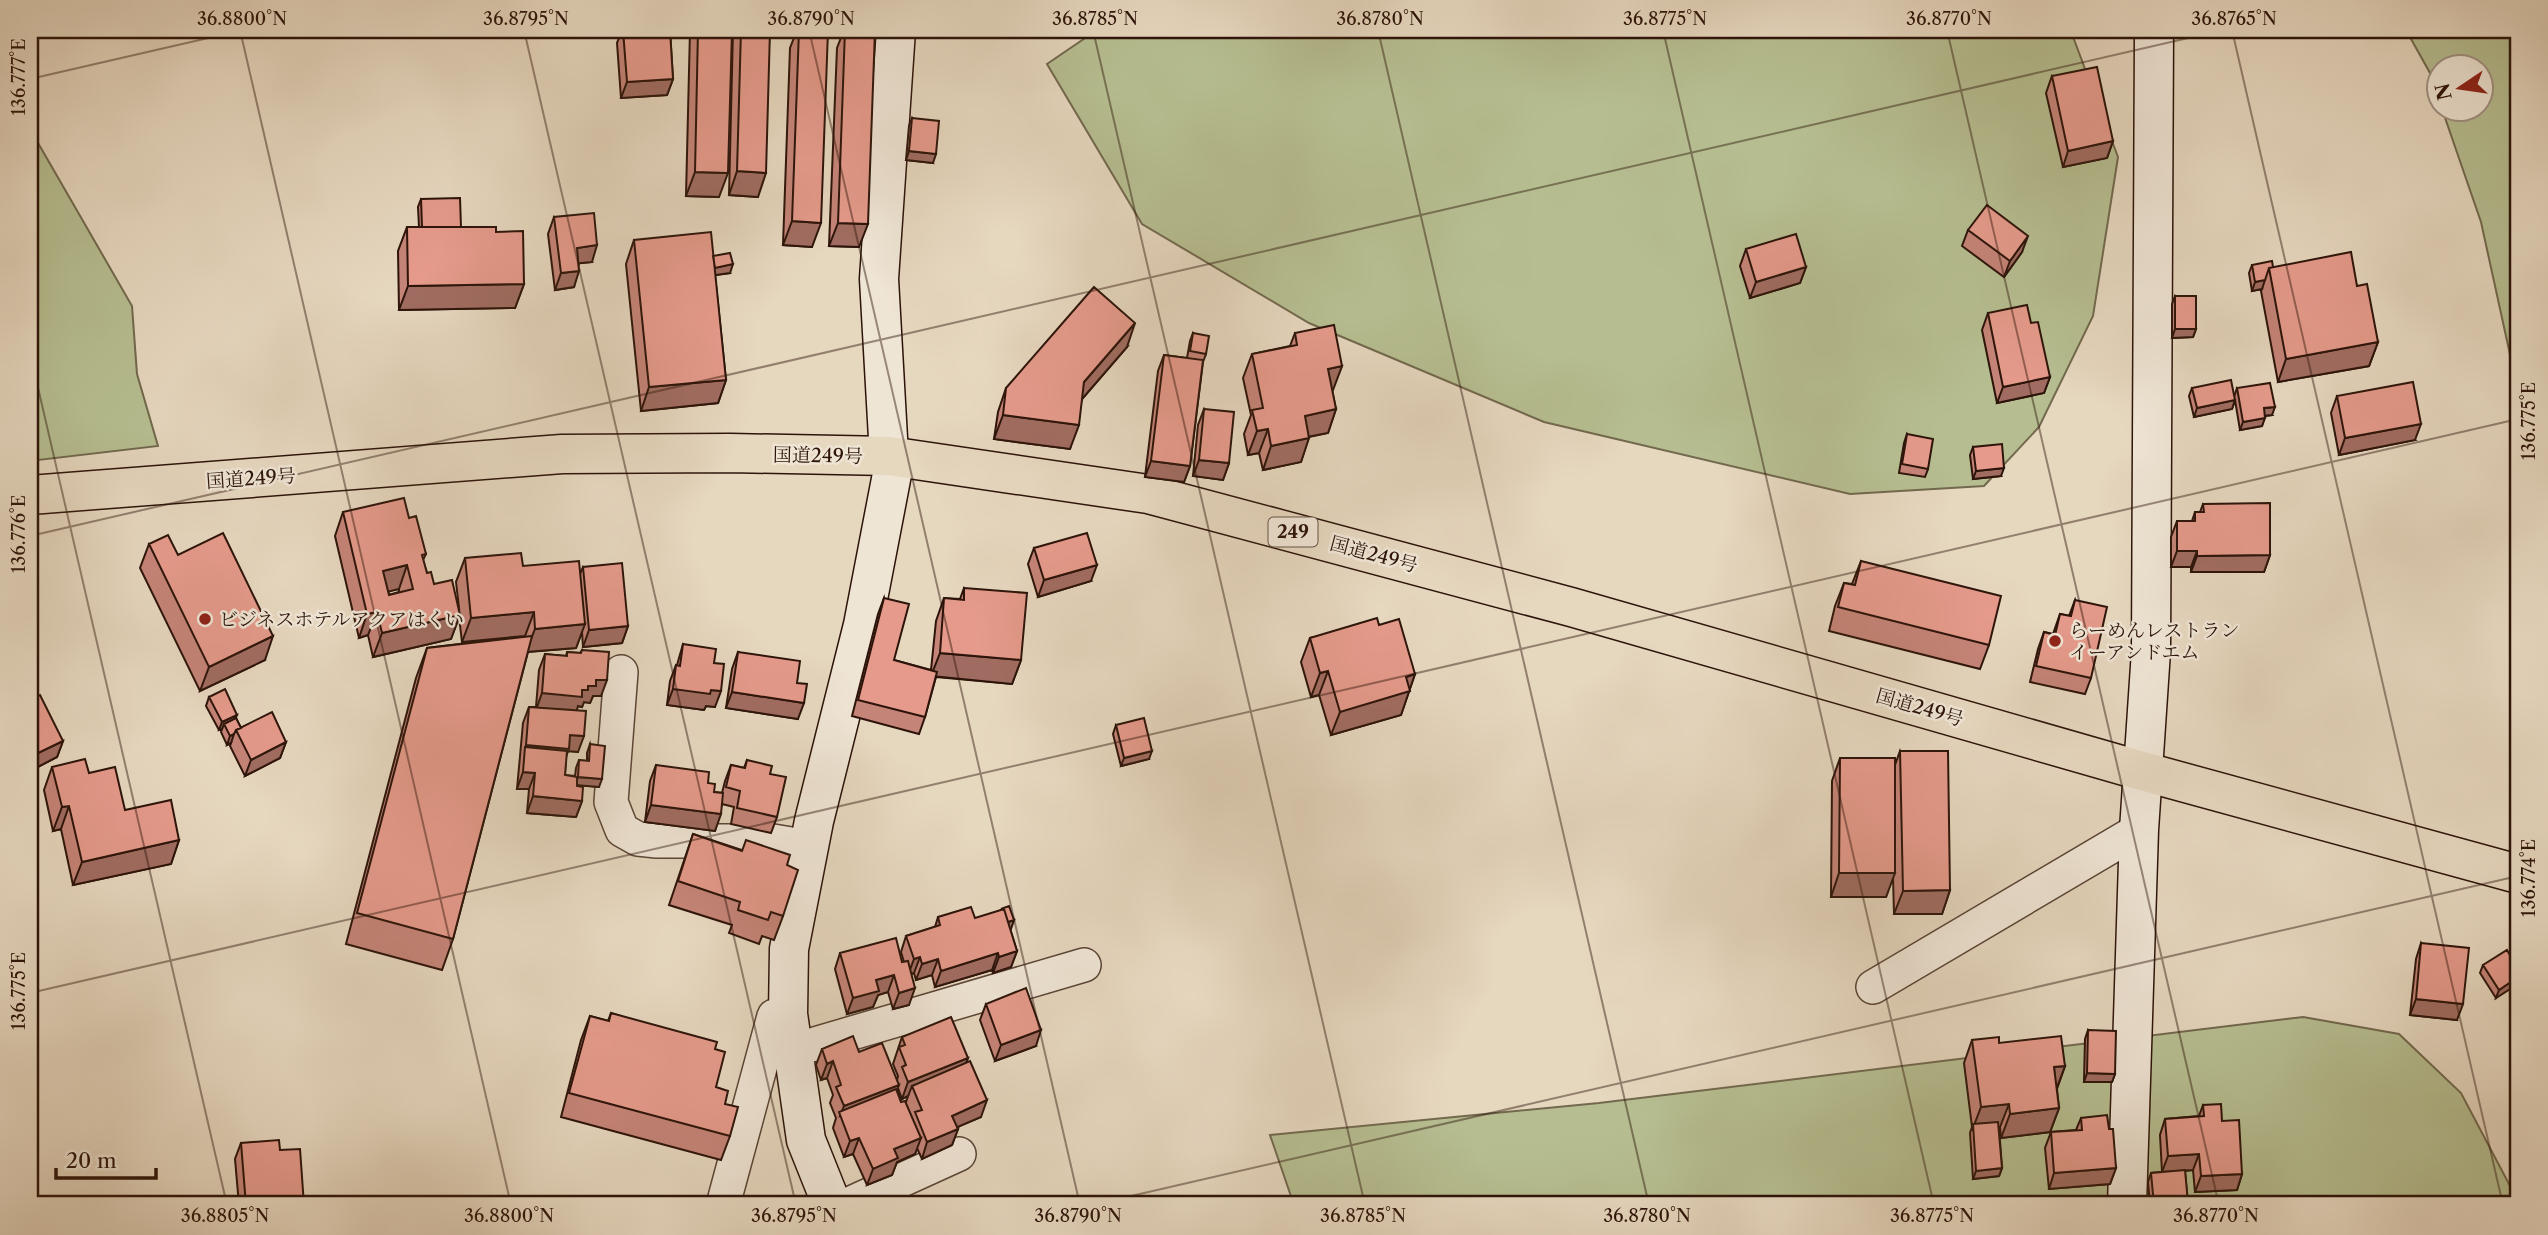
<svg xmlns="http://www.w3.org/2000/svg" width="2548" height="1235" font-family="'Libre Caslon Text','Noto Serif JP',serif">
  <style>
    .green { fill: #b6be91; stroke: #72694e; stroke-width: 2 }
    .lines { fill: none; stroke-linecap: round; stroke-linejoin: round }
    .street-casing { stroke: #5b4537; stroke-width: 36 }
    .secondary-casing { stroke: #2d140a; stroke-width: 41 }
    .highway-casing { stroke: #2d140a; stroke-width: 41 }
    .street { stroke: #efe5d5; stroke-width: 33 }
    .secondary { stroke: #efe5d5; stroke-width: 38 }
    .highway { stroke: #e6d7bf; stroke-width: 38 }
    .wall { fill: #c58478; stroke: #2d140a; stroke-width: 2; fill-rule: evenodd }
    .shaded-wall { fill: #a06c61; stroke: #2d140a; stroke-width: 2 }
    .building { fill: #e59a8b; stroke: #2d140a; stroke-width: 2; fill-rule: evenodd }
    .ticks { fill: none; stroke: #2d140a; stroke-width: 2; stroke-opacity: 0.45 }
    .poi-dot { fill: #8f2418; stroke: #efe5d5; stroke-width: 2.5 }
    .labels { text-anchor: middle; stroke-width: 5; stroke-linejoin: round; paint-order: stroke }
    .shield { fill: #efe5d5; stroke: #675347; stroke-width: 2 }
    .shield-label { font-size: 18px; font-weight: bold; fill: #2d140a }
    .street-label { font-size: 19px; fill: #2d140a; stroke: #efe5d5 }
    .poi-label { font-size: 19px; fill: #2d140a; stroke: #efe5d5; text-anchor: start }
    .neatline { fill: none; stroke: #2d140a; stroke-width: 2.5 }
    .ticks-label { font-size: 18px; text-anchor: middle; fill: #2d140a }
  </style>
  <rect width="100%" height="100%" fill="#e6d7bf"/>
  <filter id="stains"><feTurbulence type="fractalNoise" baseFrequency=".00286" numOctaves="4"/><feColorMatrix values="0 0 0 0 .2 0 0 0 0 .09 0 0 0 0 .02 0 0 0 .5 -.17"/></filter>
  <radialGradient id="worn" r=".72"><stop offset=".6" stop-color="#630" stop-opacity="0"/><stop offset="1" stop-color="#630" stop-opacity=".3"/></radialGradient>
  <!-- green -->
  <path class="green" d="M1097 30H2067L2072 34 2118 157 2093 316 2039 427 1984 486 1850 494 1544 422 1309 323 1142 224 1047 64Z
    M2406 30H2518V391L2481 222 2442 109 2482 108V66H2440L2439 101 2430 73Z
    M30 129 132 306 137 374 158 446 30 461Z
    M2303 1017 2399 1034 2461 1093 2518 1201V1205H1294L1270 1135 1599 1103Z"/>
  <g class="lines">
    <!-- street casing -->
    <g class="street-casing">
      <path id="street" d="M621 672 611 802 622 830 638 839 657 841H773L809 847
        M1873 987 2139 830
        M791 1051 1084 965
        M723 1205 774 1016 788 1014
        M847 1205 959 1154"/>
    </g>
    <!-- secondary casing -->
    <g class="secondary-casing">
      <path id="secondary" d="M832 1205 806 1140 788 1014 789 949 814 821 863 625 892 474 889 456 879 279 896 30
        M2127 1205 2139 830 2151 651 2154 30"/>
    </g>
    <!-- highway casing -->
    <g class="highway-casing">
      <path id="highway" d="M30 495 562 454 730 453 889 456 1148 494 1571 607 2142 771 2518 874"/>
    </g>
    <!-- street -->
    <use href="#street" class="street"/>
    <!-- secondary -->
    <use href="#secondary" class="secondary"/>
    <!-- highway -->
    <use href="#highway" class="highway"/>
  </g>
  <!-- wall -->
  <path class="wall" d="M622 30H670L673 79 667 95 621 98 617 43Z
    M690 30H732L719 197 686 196Z
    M733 30H770L758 197 729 195Z
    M797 30H828L812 247 783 245 790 48Z
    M844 30H875L859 247 829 246 837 48Z
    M2052 76 2113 141 2107 158 2063 167 2046 93Z
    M912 118 933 163 906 160 909 126Z
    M421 199 461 227 496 232 524 284 515 308 399 310 398 251 407 227H419L418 207Z
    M554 217 592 262 579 263 574 287 555 290 548 234Z
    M1968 230 2022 252 2004 277 1962 246Z
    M634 240 713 256 730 273 715 275 726 380 718 403 641 411 626 264Z
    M1746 249 1806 267 1800 283 1750 298 1740 266Z
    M2252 265 2273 267 2357 286 2378 342 2369 366 2278 382 2261 291 2262 289 2252 291 2249 273Z
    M2175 296 2196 329 2193 337 2172 338V304Z
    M1988 313 2031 323 2050 377 2044 393 1997 403 1982 330Z
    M1193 333 1206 354 1203 362 1190 466 1184 482 1145 477 1158 371 1164 355 1187 358 1190 341Z
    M1295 333 1342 366 1332 390 1336 409 1328 433 1309 437 1301 462 1263 470 1259 453 1248 455 1244 434 1251 415 1243 378 1252 354 1290 346Z
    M1127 347 1082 399 1070 449 994 439 998 412 1006 388Z
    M2192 388 2234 397 2237 388 2272 415 2265 416 2262 426 2240 430 2235 400 2232 409 2194 417 2189 396Z
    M2337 396 2415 440 2339 455 2331 413Z
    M1204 409 1229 463 1223 480 1193 476 1198 425Z
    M1907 434 1928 469 1925 477 1899 473 1904 443Z
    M1973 447 2001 476 1973 479 1970 455Z
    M2203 504 2270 555 2264 572H2191V567H2171V537L2177 521H2192L2195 512H2200Z
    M343 512 409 518 426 554 423 560 427 573 434 584 459 608 456 582 465 558 580 574 583 567 628 626 622 643 583 647 582 632 576 648 528 652 453 939 442 970 346 944 416 678 427 648 525 636 462 642 459 617 451 639 373 657 368 635 359 638 335 536ZM399 589V592L389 595 388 591Z
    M149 544 265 660 200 691 140 568Z
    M1034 548 1091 581 1038 597 1028 564Z
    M1861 561 1989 645 1980 669 1829 631 1835 606 1844 583 1852 584Z
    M964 588 1021 660 1012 684 936 677 925 717 919 734 852 716 878 614 884 598 894 660 931 670 936 621 944 598 960 599Z
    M2075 600 2091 678 2085 694 2030 682 2038 649 2044 632 2053 634 2060 614 2069 616Z
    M1379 625 1415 674 1401 715 1331 735 1319 695 1311 697 1301 662 1310 638Z
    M683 644 714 663 715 707 706 706 704 710 667 705 670 681 676 665H677Z
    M582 650 601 696H593L590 703 584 702 582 707 578 706 576 711 578 752 568 751 566 757 565 775 575 776 576 768 579 760 587 761V753L590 744 599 787 577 785 582 801 576 817 527 813 529 789H517L523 723 529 707H536L539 670 545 654 566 656 567 652 580 653Z
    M738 652 797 683 798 719 726 708 732 669Z
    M209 697 236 718 241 728 286 742 280 758 245 776 230 746 231 743 227 745 221 732 222 729 219 730 206 706Z
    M30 700 63 741 57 757 30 771Z
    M1116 725 1149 759 1121 766 1113 734Z
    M1900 751 1950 890 1942 914H1894L1893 877 1886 897H1831L1832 781 1840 758 1895 765Z
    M747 760 770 774 777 817 771 833 731 824 734 807 722 804 715 831 645 822 650 781 656 765 708 783 714 792 722 793 725 781 731 765 744 768Z
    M52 767 89 773 125 810 179 840 171 864 73 885 61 829 53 831 44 790Z
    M693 834 787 865 783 916 774 940 762 936 759 944 729 933 732 925 669 905Z
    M938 917 975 918 1014 920 1010 929 1017 951 1011 967 993 973 992 970 935 987 932 975 916 980 914 973 911 974 909 1005 893 1009 888 992 878 995 873 1007 847 1014 835 969 840 953 904 962 901 952 906 936 935 927Z
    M2421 943 2457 1020 2410 1015 2416 959Z
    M2483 965 2518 969 2496 998 2480 973Z
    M986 1004 1036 1046 995 1061 980 1020Z
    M611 1013 715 1049 716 1087 725 1104 730 1136 721 1160 561 1117 581 1040 590 1016 608 1021Z
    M2088 1030 2115 1074 2112 1082H2084L2085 1039Z
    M902 1037 968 1058 966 1063 981 1117 957 1127 958 1129 952 1145 922 1159 917 1148 915 1154 897 1162 892 1175 867 1185 853 1154 844 1157 833 1128 836 1118 830 1103 833 1095 827 1078 821 1080 816 1065 822 1049 859 1052 897 1080 898 1076 893 1064ZM898 1088 902 1099 908 1096 906 1102H901L897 1091Z
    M1972 1040 1999 1043 2065 1066 2057 1089 2059 1108 2050 1132 2001 1138 2000 1127H1999L2002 1168 1999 1176 1973 1179 1970 1133 1972 1127 1964 1063Z
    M2203 1105 2222 1121 2242 1174 2237 1190 2195 1192 2193 1170 2185 1171 2188 1205H2150L2148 1182 2151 1173 2162 1172 2160 1135 2165 1119 2199 1116Z
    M2081 1118 2109 1129 2116 1168 2110 1184 2049 1189 2045 1148 2051 1132 2076 1130Z
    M241 1143 280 1150 304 1205H239L235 1159Z"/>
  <!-- shaded-wall -->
  <path class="shaded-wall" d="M673 79 667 95 621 98 627 82Z
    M2113 141 2107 158 2063 167 2068 151Z
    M909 151 936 154 933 163 906 160Z
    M737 171 766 173 758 197 729 195Z
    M695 172 728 173 719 197 686 196Z
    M792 221 821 223 812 247 783 245Z
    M838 223 868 224 859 247 829 246Z
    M2028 236 2022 252 2004 277 2010 261Z
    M597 245 592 262 571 264 577 248Z
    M733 264 730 273 709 276 712 268Z
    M1806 267 1800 283 1750 298 1756 282Z
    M579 271 574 287 555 290 561 273Z
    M2265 280 2262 289 2252 291 2255 282Z
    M524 284 515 308 399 310 408 286Z
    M1135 323 1127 347 1076 406 1084 382Z
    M2175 329H2196L2193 337 2172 338Z
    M2378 342 2369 366 2278 382 2286 359Z
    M1342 366 1333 390 1319 392 1328 369Z
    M2050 377 2044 393 1997 403 2003 387Z
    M726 380 718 403 641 411 649 387Z
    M2235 400 2232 409 2194 417 2197 408Z
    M2275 407 2272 415 2261 416 2264 408Z
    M1336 409 1328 433 1296 439 1305 416Z
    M1003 415 1079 425 1070 449 994 439Z
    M2265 418 2262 426 2240 430 2243 422Z
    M2421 424 2415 440 2339 455 2345 438Z
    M1268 429 1259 453 1248 455 1257 431Z
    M1309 438 1301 462 1263 470 1271 446Z
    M1199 460 1229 463 1223 480 1193 476Z
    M1151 461 1190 466 1184 482 1145 477Z
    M2004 468 2001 476 1973 479 1976 471Z
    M2177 551H2197L2191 567H2171Z
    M2270 555 2264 572H2191L2197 556Z
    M407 565 399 589 375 595 383 571Z
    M1097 565 1091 581 1038 597 1044 580Z
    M377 612 368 635 359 638 367 614Z
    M534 612 525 636 462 642 471 618Z
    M460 615 451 639 373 657 382 633Z
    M585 624 576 648 526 652 535 629Z
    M628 626 622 643 583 647 589 630Z
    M273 636 265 660 200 691 209 667Z
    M940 653 1021 660 1012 684 931 676Z
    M1328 671 1319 695 1311 697 1320 673Z
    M1415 674 1401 715 1331 735 1340 712 1406 677Z
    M596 680H607L601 696H593L590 703 584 702 582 707 578 706 576 713 536 710 542 693 582 690Z
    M673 689 711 690 721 691 715 707 706 706 704 710 667 705Z
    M732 692 804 703 798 719 726 708Z
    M237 715 234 723 224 724 222 729 219 730 222 722Z
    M234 734 231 743 227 745 230 736Z
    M570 735 584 736 578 752 568 751 563 765 525 750 526 745Z
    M63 741 57 757 30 771V767L34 755Z
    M286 742 280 758 245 776 251 760Z
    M1152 751 1149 759 1121 766 1124 758Z
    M523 772 535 773 529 789H517Z
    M578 777 602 779 599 787 575 785Z
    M533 796 582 801 576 817 527 813Z
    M651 805 721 814 715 831 645 822Z
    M69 806 61 829 53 831 62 807Z
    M179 840 171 864 73 885 82 862Z
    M1839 873H1895L1886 897H1831Z
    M1950 890 1942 914H1894L1903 891Z
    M1014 920 1011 929 1002 932 1005 923Z
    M1017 951 1011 967 993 973 999 957Z
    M998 953 992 970 935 987 941 971Z
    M920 957 914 973 908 975 914 959Z
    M938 959 932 975 916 980 922 964Z
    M894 975 888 992 878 995 873 1007 847 1014 853 998 876 980Z
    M2518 977V984L2496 998 2499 990Z
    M915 988 909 1005 893 1009 899 993Z
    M2416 999 2463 1004 2457 1020 2410 1015Z
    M1041 1030 1036 1046 995 1061 1001 1045Z
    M968 1058 962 1074 912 1086 908 1096 902 1099 908 1082Z
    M833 1061 827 1078 821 1080 827 1064Z
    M2065 1066 2056 1090 2054 1067Z
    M2087 1073 2115 1074 2112 1082H2084Z
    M899 1085 893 1101 840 1116 844 1106Z
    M987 1100 981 1117 946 1132 952 1116Z
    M2009 1104 2000 1127 1973 1130V1128L1981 1107Z
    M2059 1108 2050 1132 2001 1138 2010 1114Z
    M958 1129 952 1145 922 1159 927 1142Z
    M859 1138 853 1154 844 1157 850 1141Z
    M921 1138 915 1154 897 1162 892 1175 867 1185 873 1169 894 1149Z
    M2199 1154 2193 1170 2162 1172 2168 1156Z
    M2002 1168 1999 1176 1973 1179 1976 1171Z
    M2116 1168 2110 1184 2049 1189 2054 1173Z
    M2242 1174 2237 1190 2195 1192 2201 1176Z"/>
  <!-- building -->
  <path class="building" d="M623 30H670L673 79 627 82Z
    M698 30H732L728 173 695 172Z
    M741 30H770L766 173 737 171Z
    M799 30H828L821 223 792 221Z
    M845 30H875L868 224 838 223Z
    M2097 67 2113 141 2068 151 2052 76Z
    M912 118 939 121 936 154 909 151Z
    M460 198 461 227H422L421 199Z
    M1987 205 2028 236 2010 261 1968 230Z
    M594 213 597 245 577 248 579 271 561 273 554 217Z
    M407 227H496V232L523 231 524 284 408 286Z
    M711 232 726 380 649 387 634 240Z
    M1796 234 1806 267 1756 282 1746 249Z
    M2351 252 2357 286 2367 284 2378 342 2286 359 2269 268Z
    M730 253 733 264 715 268 713 256Z
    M2272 261 2273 267 2269 268 2265 280 2255 282 2252 265Z
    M1094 287 1135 323 1084 382 1079 425 1003 415 1006 388Z
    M2175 296H2196V329H2175Z
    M2027 305 2031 323 2038 322 2050 377 2003 387 1988 313Z
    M1334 325 1342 366 1328 369 1336 409 1305 416 1309 438 1271 446 1268 429 1257 431 1252 410 1263 408 1252 354 1297 345 1295 333Z
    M1193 333 1209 336 1206 354 1190 351Z
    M1164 355 1203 360 1190 466 1151 461Z
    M2231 380 2235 400 2197 408 2192 388Z
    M2413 382 2421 424 2345 438 2337 396Z
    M2270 383 2275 407 2264 408 2265 418 2243 422 2237 388Z
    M1204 409 1234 412 1229 463 1199 460Z
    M1907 434 1933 439 1928 469 1902 464Z
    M2002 444 2004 468 1976 471 1973 447Z
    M404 498 409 518 416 516 426 554 422 555 427 573 431 572 434 584 452 580 460 615 382 633 377 612 367 614 343 512ZM407 565 413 589 389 595 383 571Z
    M2270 503V555L2197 556V551H2177V521H2195V512H2204L2203 504Z
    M223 533 273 636 209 667 149 544 168 535 178 555Z
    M1087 533 1097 565 1044 580 1034 548Z
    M521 553 523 566 579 561 585 624 535 629 534 612 471 618 465 558Z
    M1861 561 2001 596 1989 645 1838 607 1844 583 1855 585Z
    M622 563 628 626 589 630 583 567Z
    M964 588 1027 593 1021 660 940 653 944 598 964 600Z
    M884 598 909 604 894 660 937 672 925 717 858 700Z
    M2075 600 2107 607 2091 678 2036 666 2044 632 2055 635 2060 614 2071 616Z
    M1377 618 1379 625 1399 619 1415 674 1406 677 1410 691 1340 712 1328 671 1320 673 1310 638Z
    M532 636 453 939 357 913 427 648Z
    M683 644 716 649 714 663 724 664 721 691 711 690 710 694 673 689 676 665 680 666Z
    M582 650 609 652 607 680H596V686H588V690H582V697L542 693 545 654 567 656V652L581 653Z
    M738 652 800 661 797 683 807 684 804 703 732 692Z
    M225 689 237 715 222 722 209 697Z
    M40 695 63 741 34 755 30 747V700Z
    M529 707 586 711 584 736 570 735 569 749 526 745Z
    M272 712 286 742 251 760 236 730Z
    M236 718 241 728 236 730 234 734 230 736 224 724Z
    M1144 718 1152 751 1124 758 1116 725Z
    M590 744 605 746 602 779 578 777 579 760 589 761Z
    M525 747 567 751 565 775 577 777V786L583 787 582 801 533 796 535 773 523 772Z
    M1900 751H1948L1950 890 1903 891Z
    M1840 758H1895V873H1839Z
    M85 759 89 773 115 767 125 810 171 800 179 840 82 862 69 806 62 807 52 767Z
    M747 760 772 766 770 774 786 777 777 817 737 808 740 791 726 787 731 765 745 768Z
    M656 765 709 772 708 783 715 784 714 792 723 793 721 814 651 805Z
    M693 834 742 851 746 840 790 855 787 865 798 870 783 916 771 912 768 920 738 910 740 902 678 881Z
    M1009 906 1014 920 1008 922 1004 909H1001Z
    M971 907 975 918 1004 909 1017 951 999 957 998 953 941 971 938 959 922 964 920 957 914 959 906 936 940 925 938 917Z
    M896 938 902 962 908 961 915 988 899 993 894 975 876 980 879 991 853 998 840 953Z
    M2421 943 2469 948 2463 1004 2416 999Z
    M2507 950 2518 969V977L2499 990 2483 965Z
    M1026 988 1041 1030 1001 1045 986 1004Z
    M611 1013 717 1042 715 1049 725 1052 716 1087 728 1091 725 1104 738 1107 730 1136 569 1093 590 1016 609 1021Z
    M951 1017 968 1058 908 1082 902 1067 906 1065 899 1047 905 1045 902 1037Z
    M2088 1030 2116 1031 2115 1074 2087 1073Z
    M853 1036 859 1052 882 1043 899 1085 844 1106 836 1087 841 1085 833 1061 827 1064 822 1049Z
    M2061 1036 2065 1066 2054 1067 2059 1108 2010 1114 2009 1104 1981 1107 1972 1040 1999 1037V1043Z
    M970 1061 987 1100 952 1116 958 1129 927 1142 915 1112 922 1110 912 1086Z
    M896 1089 901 1102 905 1101 921 1138 894 1149 898 1158 873 1169 859 1138 850 1141 839 1112Z
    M2221 1104 2222 1121 2239 1120 2242 1174 2201 1176 2199 1154 2168 1156 2165 1119 2204 1116 2203 1105Z
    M2107 1115 2109 1129H2113L2116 1168 2054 1173 2051 1132 2082 1130 2081 1118Z
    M1998 1122 2002 1168 1976 1171 1973 1124Z
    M279 1140 280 1150 300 1149 304 1205H246L241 1143Z
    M2185 1170 2188 1203 2154 1205 2151 1173Z"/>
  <!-- ticks -->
  <path class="ticks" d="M240 30 511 1205M524 30 796 1205M809 30 1080 1205M1093 30 1365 1205M1378 30 1649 1205M1663 30 1934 1205M1947 30 2219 1205M2232 30 2503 1205M2516 30 2518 38M30 79 243 30M30 353 227 1205M30 536 2223 30M30 993 2518 419M1092 1205 2518 876"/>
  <!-- markers -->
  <g class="poi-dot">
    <circle cx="205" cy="619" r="7"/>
    <circle cx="2055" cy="641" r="7"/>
  </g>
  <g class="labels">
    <!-- shield labels -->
    <rect class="shield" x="1268.5" y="517.5" width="49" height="29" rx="5"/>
    <g class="shield-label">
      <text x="1293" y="538">249</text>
    </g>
    <!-- street labels -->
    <g class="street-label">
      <text transform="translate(818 455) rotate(1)" y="7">国道249号</text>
      <text transform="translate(251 478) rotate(-4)" y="7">国道249号</text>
      <text transform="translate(1374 554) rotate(15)" y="7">国道249号</text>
      <text transform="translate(1920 707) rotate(16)" y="7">国道249号</text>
    </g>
    <!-- poi labels -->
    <g class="poi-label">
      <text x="219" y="626">ビジネスホテルアクアはくい</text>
      <text x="2069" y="637">らーめんレストラン<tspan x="2069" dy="22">イーアンドエム</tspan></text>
    </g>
  </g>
  <!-- margin -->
  <rect width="2548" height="1235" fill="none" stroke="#e6d7bf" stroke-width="77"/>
  <!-- north arrow -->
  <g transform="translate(2460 88) rotate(257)"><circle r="33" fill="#efe5d5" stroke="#a19184" stroke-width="2"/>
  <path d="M0-5L12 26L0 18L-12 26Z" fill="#8f2418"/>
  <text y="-10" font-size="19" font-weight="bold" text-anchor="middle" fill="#2d140a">N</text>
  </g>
  <!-- scale -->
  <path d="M56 1168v10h100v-10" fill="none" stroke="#2d140a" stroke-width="3.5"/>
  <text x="66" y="1168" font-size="21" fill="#2d140a" stroke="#efe5d5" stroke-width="5" paint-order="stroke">20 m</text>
  <rect x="38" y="38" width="2472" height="1158" class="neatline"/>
  <g class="ticks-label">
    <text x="242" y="25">36.8800°N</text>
    <text x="526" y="25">36.8795°N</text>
    <text x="811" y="25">36.8790°N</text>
    <text x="1095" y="25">36.8785°N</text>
    <text x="1380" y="25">36.8780°N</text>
    <text x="1665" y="25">36.8775°N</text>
    <text x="1949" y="25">36.8770°N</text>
    <text x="2234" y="25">36.8765°N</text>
    <text transform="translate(19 77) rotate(-90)" y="6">136.777°E</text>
    <text transform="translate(2529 421) rotate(-90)" y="6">136.775°E</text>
    <text transform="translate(19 534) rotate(-90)" y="6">136.776°E</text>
    <text transform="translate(2529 878) rotate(-90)" y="6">136.774°E</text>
    <text transform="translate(19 991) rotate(-90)" y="6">136.775°E</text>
    <text x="225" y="1222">36.8805°N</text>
    <text x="509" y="1222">36.8800°N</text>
    <text x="794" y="1222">36.8795°N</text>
    <text x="1078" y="1222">36.8790°N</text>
    <text x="1363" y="1222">36.8785°N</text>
    <text x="1647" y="1222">36.8780°N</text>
    <text x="1932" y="1222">36.8775°N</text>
    <text x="2216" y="1222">36.8770°N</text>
  </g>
  <rect width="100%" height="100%" filter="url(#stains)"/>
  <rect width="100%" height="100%" fill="url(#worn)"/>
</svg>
